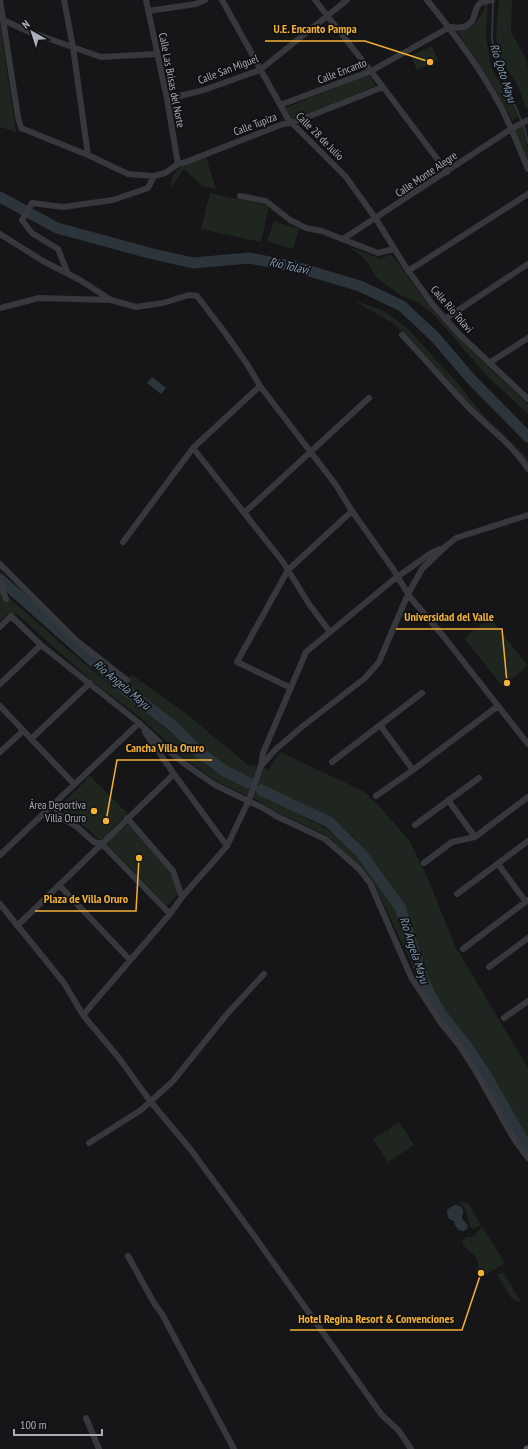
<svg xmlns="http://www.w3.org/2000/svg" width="528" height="1449" font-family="'PT Sans Narrow',sans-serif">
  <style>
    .green { fill: #1e261f }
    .water { fill: #2c353c }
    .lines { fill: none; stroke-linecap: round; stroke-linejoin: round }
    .stream { stroke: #2c353c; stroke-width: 2 }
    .river { stroke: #2c353c; stroke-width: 11 }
    .minor { stroke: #37383d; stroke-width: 6 }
    .major { stroke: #53555c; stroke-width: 7 }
    .poi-dot { fill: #f2b134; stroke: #111113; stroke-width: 1.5 }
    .labels { text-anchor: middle; stroke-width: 3.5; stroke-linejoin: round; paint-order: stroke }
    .street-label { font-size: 11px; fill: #a8adb8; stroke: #111113 }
    .poi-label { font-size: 11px; fill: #a8adb8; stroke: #111113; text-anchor: end }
    .water-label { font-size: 12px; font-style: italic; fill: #7f9bb3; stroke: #111113 }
    .leader { fill: none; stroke: #f2b134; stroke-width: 1.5 }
    .callout-dot { fill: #f2b134; stroke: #111113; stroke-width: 1.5 }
    .callout-label { font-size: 12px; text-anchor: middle; font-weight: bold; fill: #f2b134; stroke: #111113; stroke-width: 3.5; stroke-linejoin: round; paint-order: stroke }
  </style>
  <rect width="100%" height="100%" fill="#161618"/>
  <!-- green -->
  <path class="green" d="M483 0H488L486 37 491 67 510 99 519 117 512 120 494 87 457 31 473 27 484 10Z
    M499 0H512L511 32 526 59 528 69V107L526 109 518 86 498 55 496 34Z
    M0 23 16 132 0 127Z
    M432 46 438 60 417 70 411 56Z
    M369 74 376 86 294 119 290 117 285 108Z
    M523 126 528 150V163L514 130Z
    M206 157 216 189 202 186 184 169 171 187C170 166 191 162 206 157Z
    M210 193 269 206 261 242 201 229Z
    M274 221 299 229 293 249 267 241Z
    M350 247 381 259 391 254C408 276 423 300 442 320 469 349 499 377 528 404V414L487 376 433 314 419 303 400 295 376 277 366 260Z
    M353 300 384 311 406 327 453 378 484 416 528 458V464L496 429 480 416 440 374 414 343 394 324Z
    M0 590 94 672 167 729 211 769 322 826 339 838 358 856 396 907 418 977 374 884 365 872 326 835 277 813 257 800 219 783 183 757 141 718 93 682 18 615 8 613 0 621Z
    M490 618 528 666 502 686 464 638Z
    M132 675 184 712 248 765 261 766 268 770 280 752 363 791 380 807 409 840 426 874 455 946 528 1068V1140L488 1072 467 1039 450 1019 426 976 403 904 379 868 354 837 331 818 270 791 226 767 205 752 172 721 135 696 123 682Z
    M90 776 127 813 100 841C95 836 91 831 86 827 75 819 62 821 63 803Z
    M128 824 170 872 178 894 167 906 106 843Z
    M399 1122 414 1145 388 1162 373 1139 385 1131 397 1148 386 1131Z
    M459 1202 468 1203 481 1225 474 1229 471 1228C467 1218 468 1210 459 1202Z
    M482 1227 505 1263 484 1276C475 1267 480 1267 477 1259 473 1252 465 1250 462 1242L466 1237C469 1237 473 1237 475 1236 477 1234 477 1231 482 1227Z
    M503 1273 504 1274 522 1303 512 1299 498 1277V1274Z"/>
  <!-- water -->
  <path class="water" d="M152 377 166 388 161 394 147 383Z
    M454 1205 460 1206C466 1211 462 1213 462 1218 464 1223 471 1224 466 1230L463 1231 458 1230 454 1223 455 1222 448 1218 447 1210Z"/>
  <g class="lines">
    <!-- stream -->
    <path class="stream" d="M493 1 492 39 495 56 525 130 528 143"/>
    <!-- river -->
    <path class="river" d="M0 197 57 228 153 254 193 263 249 258 296 267 360 286 402 306 435 337 471 379 528 437
      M0 579 123 688 173 726 200 753 223 770 249 783
      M261 790 329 822 361 853 400 907 422 977 430 994 442 1015 468 1048 487 1077 528 1149"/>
    <!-- minor -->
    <path class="minor" d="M0 0 18 117 21 128 88 155 128 174 154 176 165 173 178 164 186 162 283 124 292 123 383 87
      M64 0 73 47 88 155
      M146 0 167 99 178 164
      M222 0 288 119 346 177 376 219 405 266 433 305 459 334 528 399
      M315 0 380 83 447 172
      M427 0C454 33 480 68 500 105 511 126 519 148 528 169
      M148 11 196 4 205 0
      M1 19 27 31 101 57 157 54
      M167 99 204 90 260 70 347 0
      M280 105 371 71 450 27C454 27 459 28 463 27 479 23 471 8 482 2 485 1 489 1 492 0
      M240 196 266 201 290 220 306 228 322 231 378 253 394 249
      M0 234 43 261 80 280 111 300 136 307 163 303 189 295 197 296 223 330 247 364 260 386 336 485 352 511 393 569 410 597 444 637 528 744
      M343 239 511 129 528 120
      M408 271 528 194
      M68 274 58 249 32 233 22 220 32 203 63 207 113 200 148 188 154 176
      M0 308 39 298 110 300
      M445 319 528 264
      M402 335C425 359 446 384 469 408 489 428 513 445 528 469
      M489 363 528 338
      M193 448 283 562 309 604 330 632
      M244 513 369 398
      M123 542 193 448 260 386
      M0 564 76 640 127 680
      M0 583 6 599
      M0 627 11 616 41 645 139 723 169 751 185 764 215 785 263 808 276 816 325 839 359 869 370 883 411 977 441 1023 459 1045 475 1070 514 1139 528 1158
      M0 684 41 645
      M291 688 237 662 288 570 352 511
      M0 706 74 784
      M380 725 413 770
      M145 732 174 774 227 846
      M31 739 90 683
      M0 752 23 731
      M332 762 422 693
      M261 766 263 753 306 652 393 580 431 553 440 549
      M376 796 413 770 498 706
      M448 800 475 837
      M53 804 62 818 77 827 94 842 102 844 170 914
      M127 818 173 871 182 897
      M415 825 479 778
      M0 855 139 723
      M424 863 452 842 475 837 528 797
      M498 864 526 902
      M59 885 130 960
      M457 894 528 841
      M0 904 64 983 83 1015 119 1058 150 1101 191 1150 255 1237 381 1414 399 1431 411 1449
      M17 926 174 774
      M463 949 528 900
      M489 967 528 938
      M83 1015 170 914 182 897 227 846 249 800 261 766 276 749 303 726 365 678 379 662 408 594 422 569 445 547 456 538 528 515
      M504 1018 528 1001
      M89 1143 141 1110 173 1081 227 1014 264 974
      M128 1256 154 1303 162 1314 234 1449
      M86 1418 99 1449"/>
    <!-- major -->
    <path class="major" d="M527 1449H528"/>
  </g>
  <!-- markers -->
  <circle class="poi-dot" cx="94" cy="811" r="4"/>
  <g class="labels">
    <!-- street labels -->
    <g class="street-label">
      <text transform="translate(228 69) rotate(-21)" y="4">Calle San Miguel</text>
      <text transform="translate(342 71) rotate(-21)" y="4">Calle Encanto</text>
      <text transform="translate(172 80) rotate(79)" y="4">Calle Las Brisas del Norte</text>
      <text transform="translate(255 124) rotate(-21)" y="4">Calle Tupiza</text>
      <text transform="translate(320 136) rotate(45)" y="4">Calle 28 de Julio</text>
      <text transform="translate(426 174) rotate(-34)" y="4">Calle Monte Alegre</text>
      <text transform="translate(452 309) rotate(49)" y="4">Calle Río Tolavi</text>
    </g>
    <!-- poi labels -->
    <g class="poi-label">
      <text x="86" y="809">Área Deportiva<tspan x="86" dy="13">Villa Oruro</tspan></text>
    </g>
    <!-- water labels -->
    <g class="water-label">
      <text transform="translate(503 73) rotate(72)" y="4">Rio Qoto Mayu</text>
      <text transform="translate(289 266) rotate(13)" y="4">Río Tolavi</text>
      <text transform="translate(122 685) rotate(40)" y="4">Río Angela Mayu</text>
      <text transform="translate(414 950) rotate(72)" y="4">Río Angela Mayu</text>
    </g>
  </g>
  <!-- callouts -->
  <path class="leader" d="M430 62L365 41H265M507 683L502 629H396M106 821L117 760H212M139 858L136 911H35M481 1273L462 1330H290"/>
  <g class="callout-dot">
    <circle cx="430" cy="62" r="4"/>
    <circle cx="507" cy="683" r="4"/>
    <circle cx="106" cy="821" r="4"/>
    <circle cx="139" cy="858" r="4"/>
    <circle cx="481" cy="1273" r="4"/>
  </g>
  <g class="callout-label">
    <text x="315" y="33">U.E. Encanto Pampa</text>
    <text x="449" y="621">Universidad del Valle</text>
    <text x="165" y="752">Cancha Villa Oruro</text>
    <text x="86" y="903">Plaza de Villa Oruro</text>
    <text x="376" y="1323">Hotel Regina Resort &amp; Convenciones</text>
  </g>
  <!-- north arrow -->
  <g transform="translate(32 32) rotate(321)" stroke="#111113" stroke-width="3" paint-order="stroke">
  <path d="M0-3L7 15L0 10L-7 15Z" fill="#a8adb8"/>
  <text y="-6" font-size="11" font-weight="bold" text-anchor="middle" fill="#a8adb8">N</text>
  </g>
  <!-- scale -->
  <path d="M14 1429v6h88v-6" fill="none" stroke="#a8adb8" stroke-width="2"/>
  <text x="20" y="1429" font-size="12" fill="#a8adb8" stroke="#111113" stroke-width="3" paint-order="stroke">100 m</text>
</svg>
